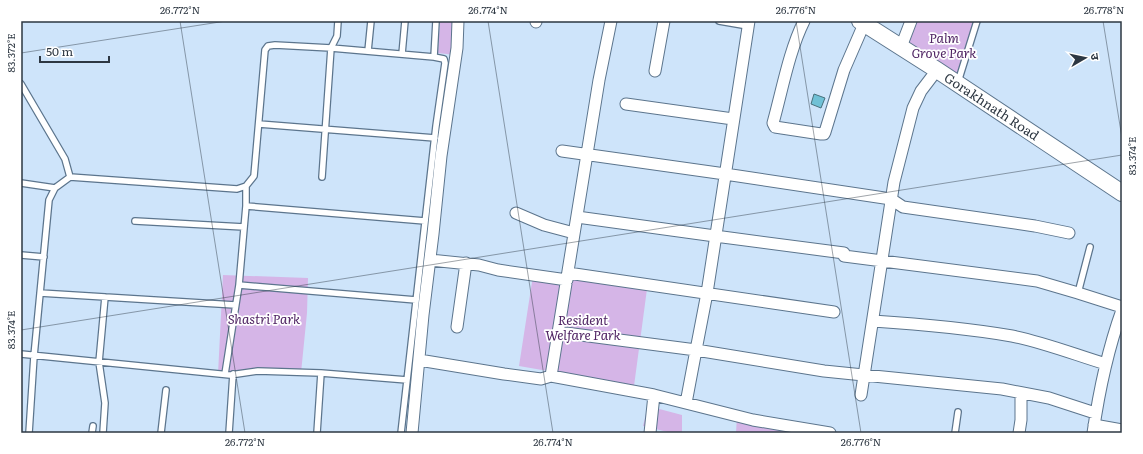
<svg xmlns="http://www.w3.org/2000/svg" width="1143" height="454" font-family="Literata,'Noto Sans Devanagari',serif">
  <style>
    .green { fill: #d5b5e7 }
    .building { fill: #70c1d6; stroke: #48707b }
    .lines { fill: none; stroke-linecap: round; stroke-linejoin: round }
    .service-casing { stroke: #5c758d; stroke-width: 8 }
    .minor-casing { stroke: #5c758d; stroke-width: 13 }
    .secondary-casing { stroke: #5c758d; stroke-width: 18 }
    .service { stroke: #fff; stroke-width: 5.5 }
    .minor { stroke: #fff; stroke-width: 11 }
    .secondary { stroke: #fff; stroke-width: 16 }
    .ticks { fill: none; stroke: #2d3742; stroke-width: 1; stroke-opacity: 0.45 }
    .labels { text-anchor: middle; stroke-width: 3.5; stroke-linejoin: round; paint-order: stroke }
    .park-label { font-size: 13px; font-style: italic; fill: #4e2262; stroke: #fff }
    .street-label { font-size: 13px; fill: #2d3742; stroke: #fff }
    .neatline { fill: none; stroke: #2d3742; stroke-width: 1.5 }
    .ticks-label { font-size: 10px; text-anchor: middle; fill: #2d3742 }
  </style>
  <rect width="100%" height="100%" fill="#cee4fa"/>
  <!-- green -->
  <path class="green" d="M440 21H457L455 55 438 53Z
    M913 21H977L956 82 903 47Z
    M534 269 647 289 634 386 519 366Z
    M223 275 308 278 307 313 301 373 218 374Z
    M648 406 682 415V433H672L643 426Z
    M737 416 809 433H736Z"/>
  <!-- building -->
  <path class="building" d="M814 94 825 98 821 108 811 104Z"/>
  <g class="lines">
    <!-- service casing -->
    <g class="service-casing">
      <path id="service" d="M719 21 748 26
        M368 51 371 21
        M402 54 405 21
        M958 82 977 21
        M21 84 65 159 70 177
        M259 124 435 138
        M322 177 331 48 337 36 338 21
        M21 183 55 188
        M246 206 425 221
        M135 221 244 227
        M21 255 44 257
        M239 285 416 300
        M40 293 235 305
        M1078 293 1090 247
        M21 354 230 375 258 371 321 373 317 433
        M321 373 407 380
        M225 374 239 285 246 206V186
        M29 433 34 356 49 200 55 188 70 177 237 189 246 186 254 176 265 50 268 46 275 45 331 48 434 57 436 21
        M92 433 93 426
        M103 433 105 403 99 362 105 297
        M161 433 166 390
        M229 433 233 374
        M401 433 436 126 445 63 444 59 434 57
        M955 433 958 412"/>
    </g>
    <!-- minor casing -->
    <g class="minor-casing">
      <path id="minor" d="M749 21 707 293 696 350 824 371 1002 389 1049 398 1095 413
        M804 21C789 51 782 91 773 123L775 127 821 134H824L825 132 844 70 864 24
        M536 22V21
        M901 47 911 21
        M655 71 664 21
        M626 104 733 119
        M562 151 725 174 891 199 903 207 1035 226 1069 233
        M516 213 544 225 574 233
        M577 217 715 236 844 253
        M844 256 1037 281 1078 293 1122 307
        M430 260 479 265 498 270 567 280
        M568 273 834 312
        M873 321C919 324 966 328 1012 336 1043 342 1076 355 1106 364
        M457 327 466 263
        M558 332 696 350 686 403
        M419 360 504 374 541 379 551 376 654 395 753 420 830 433
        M551 376 599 80 611 21
        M861 395 894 182 913 108 921 91 937 70
        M1094 425 1122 430
        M412 433 423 315 433 234 441 156 457 48 458 21
        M650 433 654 395
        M1019 433 1021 420V393
        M1093 433C1099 391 1108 349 1122 310"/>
    </g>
    <!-- secondary casing -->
    <g class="secondary-casing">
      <g id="secondary">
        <path id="s1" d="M860 21 937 70 1122 193"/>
      </g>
    </g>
    <!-- service -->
    <use href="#service" class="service"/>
    <!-- minor -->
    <use href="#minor" class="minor"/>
    <!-- secondary -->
    <use href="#secondary" class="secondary"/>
  </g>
  <!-- ticks -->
  <path class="ticks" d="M180 21 245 433M488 21 553 433M796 21 861 433M1103 21 1122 138M21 53 226 21M21 330 1122 155M1114 433 1122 432"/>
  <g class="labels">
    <!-- park labels -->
    <g class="park-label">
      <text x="944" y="43">Palm<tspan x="944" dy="15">Grove Park</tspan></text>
      <text x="264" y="324">Shastri Park</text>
      <text x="583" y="325">Resident<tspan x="583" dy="15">Welfare Park</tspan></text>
    </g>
    <!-- street labels -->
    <g class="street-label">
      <text dy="5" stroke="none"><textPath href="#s1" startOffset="157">Gorakhnath Road</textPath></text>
    </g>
  </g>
  <!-- border -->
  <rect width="1143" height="454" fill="none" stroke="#ffffff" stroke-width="44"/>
  <!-- north arrow -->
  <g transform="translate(1085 58) rotate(81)" stroke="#ffffff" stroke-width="3" paint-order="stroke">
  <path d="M0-3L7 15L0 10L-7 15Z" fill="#2d3742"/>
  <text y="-6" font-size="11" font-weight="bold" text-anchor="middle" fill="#2d3742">उ</text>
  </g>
  <!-- scale -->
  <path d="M40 56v6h69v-6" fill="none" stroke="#2d3742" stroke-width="2"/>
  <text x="46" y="56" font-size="12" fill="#2d3742" stroke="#ffffff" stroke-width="3" paint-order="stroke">50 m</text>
  <rect x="22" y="22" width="1099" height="410" class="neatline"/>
  <g class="ticks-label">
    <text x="180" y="14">26.772°N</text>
    <text x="488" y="14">26.774°N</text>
    <text x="796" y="14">26.776°N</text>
    <text x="1104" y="14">26.778°N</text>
    <text transform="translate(11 53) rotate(-90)" y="4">83.372°E</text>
    <text transform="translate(1132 156) rotate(-90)" y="4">83.374°E</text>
    <text transform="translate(11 330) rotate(-90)" y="4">83.374°E</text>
    <text x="245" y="446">26.772°N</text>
    <text x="553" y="446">26.774°N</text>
    <text x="861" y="446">26.776°N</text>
  </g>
</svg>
